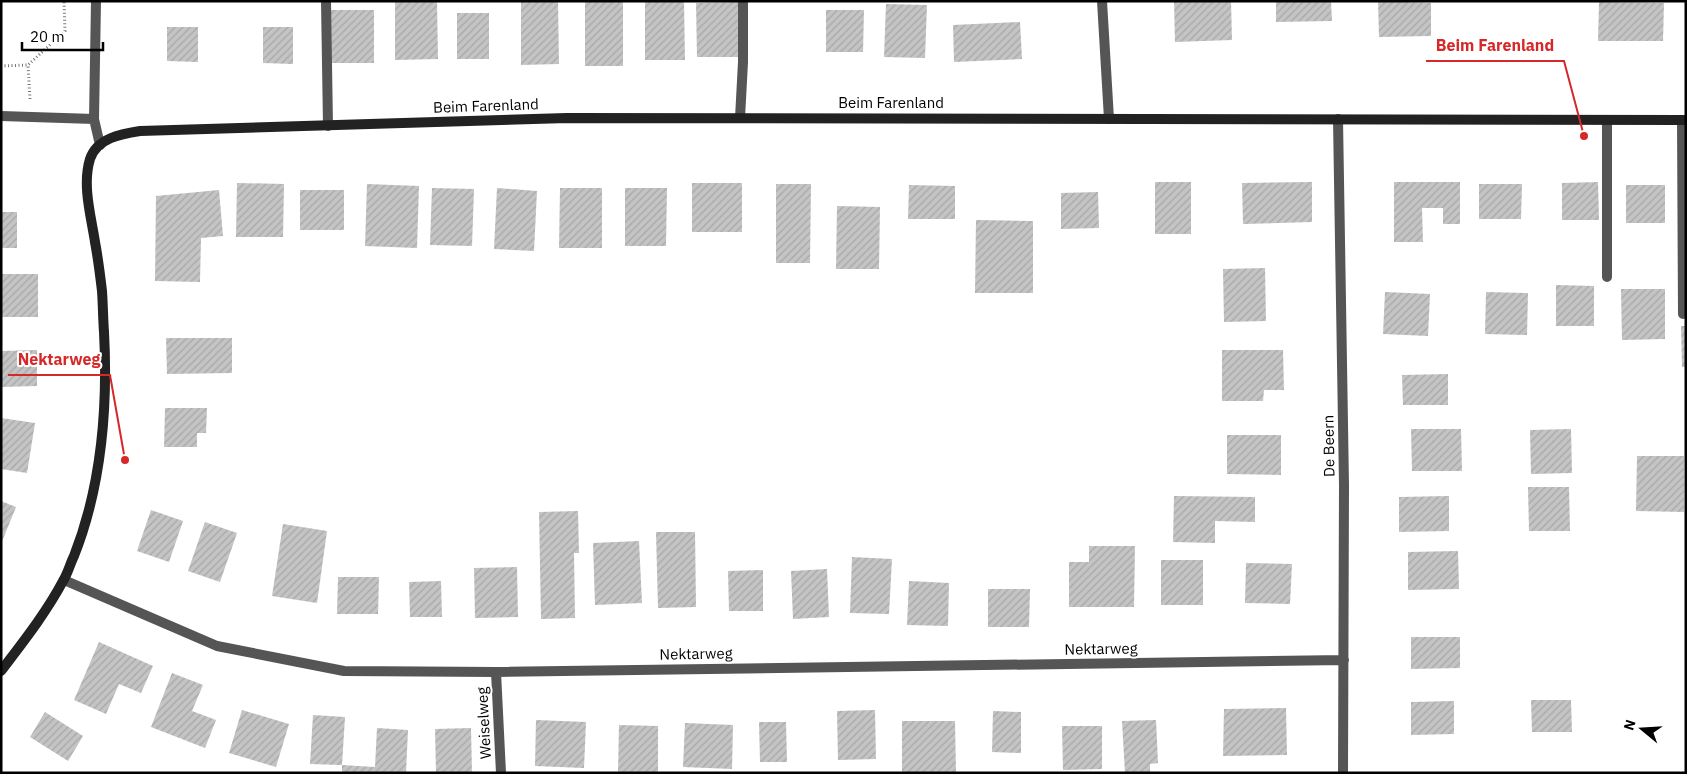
<svg xmlns="http://www.w3.org/2000/svg" width="1687" height="774" font-family="'IBM Plex Sans',sans-serif">
  <style>
    .building { fill: url(#building-hatch) }
    .lines { fill: none; stroke-linecap: round; stroke-linejoin: round }
    .path { stroke: #777; stroke-width: 3; stroke-dasharray: 1 2.5; stroke-linecap: butt }
    .lane { stroke: #555; stroke-width: 10 }
    .street { stroke: #555; stroke-width: 10 }
    .secondary { stroke: #222; stroke-width: 10 }
    .labels { text-anchor: middle; stroke-width: 4; stroke-linejoin: round; paint-order: stroke }
    .street-label { font-size: 15px; fill: #000; stroke: #fff }
    .leader { fill: none; stroke: #d62828; stroke-width: 2 }
    .callout-dot { fill: #d62828; stroke: #fff; stroke-width: 2 }
    .callout-label { font-size: 16px; text-anchor: middle; font-weight: bold; fill: #d62828; stroke: #fff; stroke-width: 4; stroke-linejoin: round; paint-order: stroke }
  </style>
  <defs>
    <pattern id="building-hatch" width="6" height="6" patternUnits="userSpaceOnUse" patternTransform="scale(1.25)"><rect width="6" height="6" fill="#c4c4c4"/><path d="M-1 1l2-2M0 6l6-6M5 7l2-2" fill="none" stroke="#a7a7a7"/></pattern>
  </defs>
  <rect width="100%" height="100%" fill="#fff"/>
  <!-- building -->
  <path class="building" d="M395 1H437L438 59 395 60Z
    M521 1H558L559 64 521 65Z
    M585 1H623V66H585Z
    M645 1H684L685 60H645Z
    M1174 1H1231L1232 40 1175 42Z
    M1276 1H1331L1332 21 1276 22Z
    M1378 1 1431 3V36L1379 37Z
    M738 2V57H697L696 3Z
    M1599 2 1664 3 1663 41H1598Z
    M886 4 927 5 925 58 884 57Z
    M329 10H374V63H329Z
    M826 10H864L863 52H826Z
    M457 13H489V59H457Z
    M1020 22 1022 59 954 62 953 25Z
    M167 27H198V62L167 61Z
    M263 27H293V64L263 63Z
    M1155 182H1191V234H1155Z
    M1312 182V222L1243 224 1242 183Z
    M1394 182H1460V224H1443V208H1422L1423 242H1394Z
    M1598 182 1599 220H1562V183Z
    M237 183 284 184 283 237H236Z
    M692 183H742V232H692Z
    M367 184 419 186 417 248 365 246Z
    M776 184H811L810 263H776Z
    M1479 184H1522L1521 219H1479Z
    M909 185 955 186V219H908Z
    M1626 185H1665V223H1626Z
    M432 188 474 189 472 246 430 245Z
    M497 188 537 191 534 251 494 249Z
    M560 188H602V248H559Z
    M625 188H667L666 246H625Z
    M219 190 223 236 201 238 200 282 155 281 156 196Z
    M300 190H344V230H300Z
    M1098 192 1099 228 1061 229V193Z
    M837 206 880 207 879 269H836Z
    M1 212H17V248H1Z
    M976 220 1033 221V293H975Z
    M1265 268 1266 321 1224 322 1223 269Z
    M1 274H38V317H1Z
    M1556 285 1594 286V326H1556Z
    M1621 289H1665V339L1622 340Z
    M1385 292 1430 294 1428 336 1383 334Z
    M1486 292 1528 293 1527 335 1485 334Z
    M1681 326H1686V367H1682Z
    M166 338H232V373L167 374Z
    M37 350V386L1 387V351Z
    M1222 350H1283L1284 390H1264L1263 401H1222Z
    M1448 374V405H1403L1402 375Z
    M165 408H207L206 433H197V447H164Z
    M1 418 35 423 27 473 1 469Z
    M1411 429H1461L1462 471H1412Z
    M1571 429 1572 473 1531 474 1530 430Z
    M1227 435H1281V475L1227 474Z
    M1637 456H1684V512L1636 511Z
    M1528 487H1569L1570 531H1529Z
    M1174 496 1255 497V522L1215 521V543L1173 542Z
    M1449 496V531L1399 532V497Z
    M1 501 16 507 1 544Z
    M151 510 183 521 169 562 137 551Z
    M578 511 579 553H574L575 618 541 619 539 512Z
    M205 522 237 533 220 582 188 571Z
    M283 524 327 531 317 603 272 596Z
    M656 532H695L696 607 658 608Z
    M639 541 642 603 595 605 593 543Z
    M1089 546H1135L1134 607H1069V562H1089Z
    M1458 551 1459 589 1408 590V552Z
    M852 557 892 559 889 614 850 613Z
    M1161 560H1203V605H1161Z
    M1246 563 1292 564 1290 604 1245 603Z
    M517 567 518 617 475 618 474 568Z
    M827 569 829 617 793 619 791 571Z
    M763 570V611H729L728 571Z
    M338 577H379L378 614H337Z
    M441 581 442 617H410L409 582Z
    M909 581 949 583 948 626 907 625Z
    M988 589H1030L1029 627H988Z
    M1411 637H1460V668L1411 669Z
    M99 642 153 666 141 693 119 684 106 714 74 700Z
    M172 673 203 685 192 711 216 720 205 748 151 727Z
    M1531 700H1571L1572 732H1532Z
    M1454 701V734L1411 735V702Z
    M1286 708 1287 755 1223 756 1224 709Z
    M242 710 289 724 276 767 229 753Z
    M875 710 876 759 838 760 837 711Z
    M993 711 1021 712V753L992 752Z
    M45 712 83 736 68 761 30 737Z
    M313 715 345 717 342 765 310 764Z
    M536 720 586 722 584 768 535 766Z
    M1156 720 1158 763 1150 764V773H1125L1122 721Z
    M902 721H955L956 772H902Z
    M759 722H786L787 762H760Z
    M685 723 733 725 732 769 683 767Z
    M619 725 658 726V773H618Z
    M1062 726H1102V769L1063 770Z
    M377 728 408 730 406 773H342V765L375 767Z
    M471 728 472 773H436L435 729Z"/>
  <g class="lines">
    <!-- path -->
    <path class="path" d="M1 66 28 65
      M30 99 28 65 65 31 64 1"/>
    <!-- lane -->
    <path class="lane" d="M326 1 328 126
      M740 118 743 62V1
      M1682 120 1683 314
      M1607 277V120"/>
    <!-- street -->
    <path class="street" d="M96 1 94 119 100 145
      M1102 1 1109 119
      M1 116 94 119
      M1338 119 1344 485 1343 773
      M64 580 217 646 344 671 496 672 1344 660
      M496 672 501 773"/>
    <!-- secondary -->
    <path class="secondary" d="M1 671C23 642 46 613 63 581 68 573 70 564 74 556 102 485 108 408 104 332 103 319 103 305 102 291 100 274 98 258 95 242 91 216 82 185 90 159 97 138 121 134 140 131L567 118 1686 120"/>
  </g>
  <g class="labels">
    <!-- street labels -->
    <g class="street-label">
      <text x="891" y="108">Beim Farenland</text>
      <text transform="translate(486 106) rotate(-2)" y="5">Beim Farenland</text>
      <text transform="translate(1329 446) rotate(-91)" y="5">De Beern</text>
      <text transform="translate(1101 649) rotate(-1)" y="5">Nektarweg</text>
      <text transform="translate(696 654) rotate(-1)" y="5">Nektarweg</text>
      <text transform="translate(484 723) rotate(-93)" y="5">Weiselweg</text>
    </g>
  </g>
  <!-- callouts -->
  <path class="leader" d="M1584 136L1564 61H1426M125 460L110 375H8"/>
  <g class="callout-dot">
    <circle cx="1584" cy="136" r="5"/>
    <circle cx="125" cy="460" r="5"/>
  </g>
  <g class="callout-label">
    <text x="1495" y="51">Beim Farenland</text>
    <text x="59" y="365">Nektarweg</text>
  </g>
  <!-- border -->
  <rect width="1687" height="774" fill="none" stroke="#000000" stroke-width="5"/>
  <!-- north arrow -->
  <g transform="translate(1642 729) rotate(288)" stroke="#ffffff" stroke-width="4" paint-order="stroke">
  <path d="M0-4L9 19L0 12L-9 19Z" fill="#000000"/>
  <text y="-8" font-size="14" font-weight="bold" text-anchor="middle" fill="#000000">N</text>
  </g>
  <!-- scale -->
  <path d="M22 42v8h81v-8" fill="none" stroke="#000000" stroke-width="2.5"/>
  <text x="30" y="42" font-size="15" fill="#000000" stroke="#ffffff" stroke-width="4" paint-order="stroke">20 m</text>
</svg>
